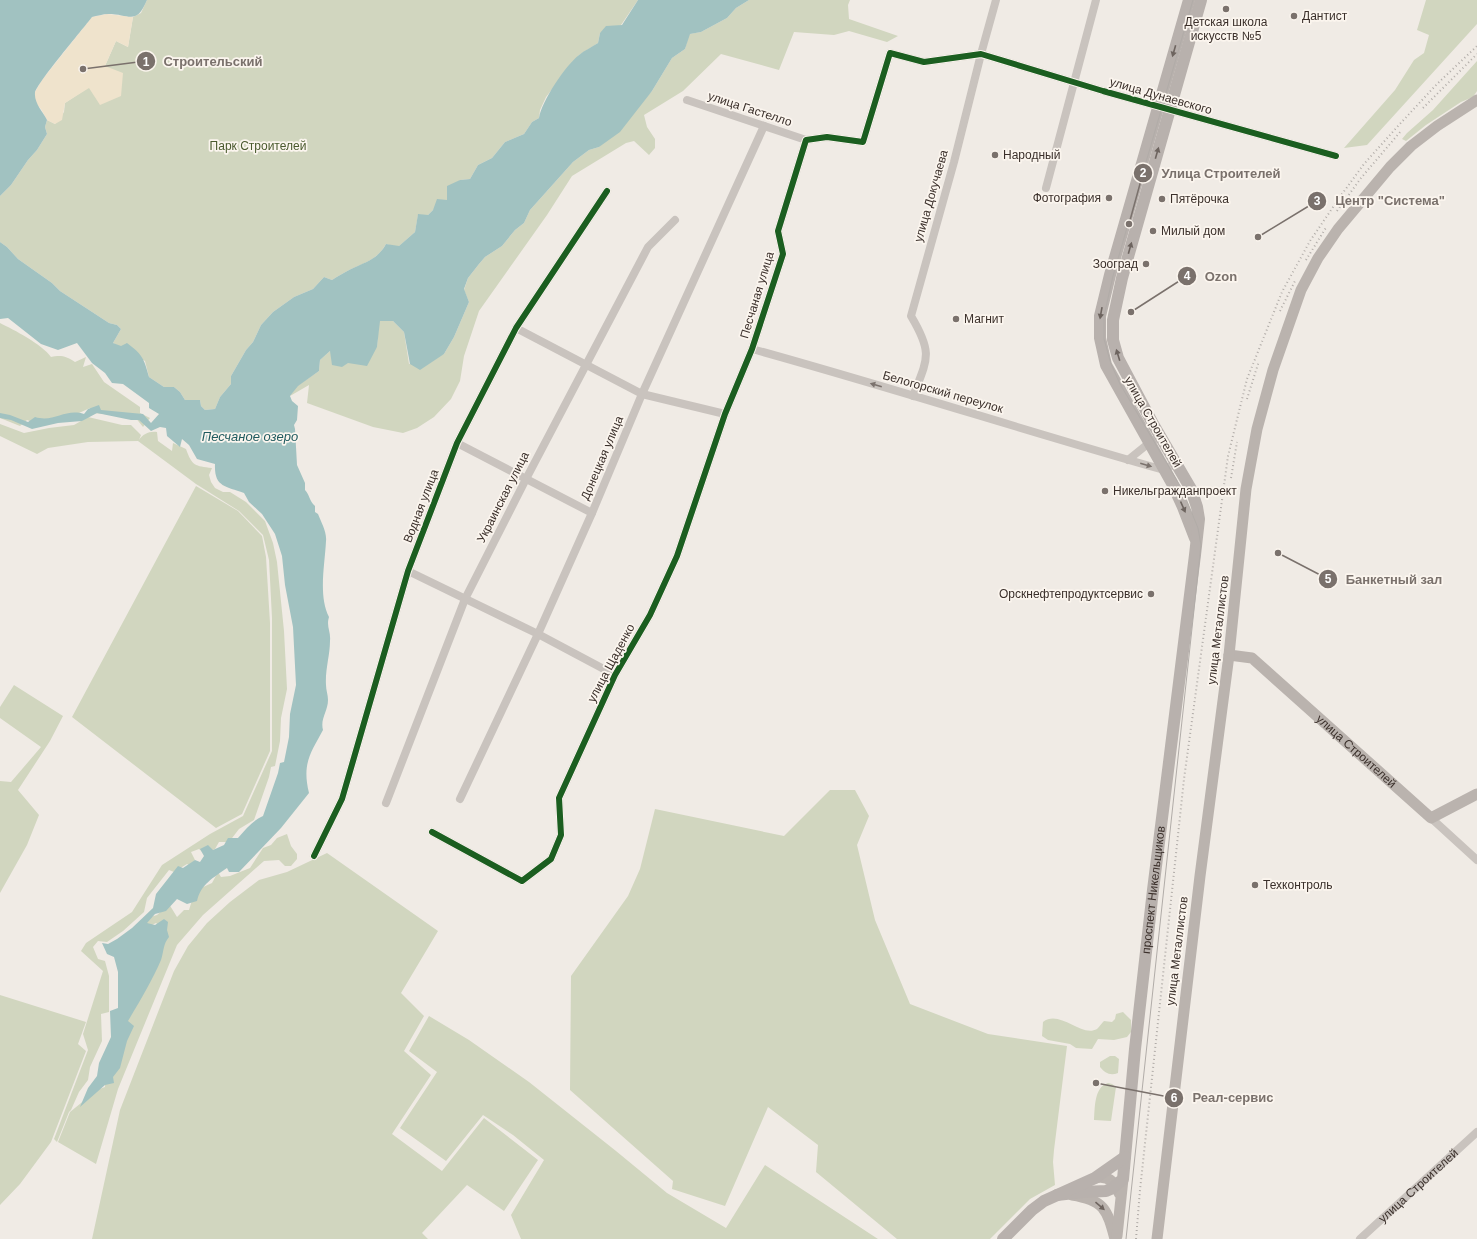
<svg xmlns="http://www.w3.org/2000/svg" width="1477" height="1239" font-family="Helvetica,sans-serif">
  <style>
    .green { fill: #d1d6bf }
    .sand { fill: #efe3cc }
    .water { fill: #a1c2c1 }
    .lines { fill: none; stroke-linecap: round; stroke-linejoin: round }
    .street { stroke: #c9c3be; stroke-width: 8 }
    .secondary { stroke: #bab3ae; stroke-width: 11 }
    .primary { stroke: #b8b1ad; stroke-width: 12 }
    .tram { stroke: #b1aca8; stroke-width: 1 }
    .rail { stroke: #b1aca8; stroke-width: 2; stroke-dasharray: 1 3; stroke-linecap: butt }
    .cycleway-casing { stroke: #fbf5ee; stroke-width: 8 }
    .cycleway { stroke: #1b5e20; stroke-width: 6 }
    .oneway { fill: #6d645f }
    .oneway2 { fill: #7b726d }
    .oneway3 { fill: #6e645f }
    .poi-dot { fill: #7a716c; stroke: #fbf5ee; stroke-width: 1.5 }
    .labels { text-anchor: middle; stroke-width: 3.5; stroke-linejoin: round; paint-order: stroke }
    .poi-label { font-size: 12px; fill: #3b302b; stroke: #fbf5ee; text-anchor: start }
    .street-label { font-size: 12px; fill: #3b302b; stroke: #fbf5ee }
    .park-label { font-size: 12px; fill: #4a5a2e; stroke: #fbf5ee }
    .water-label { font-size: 13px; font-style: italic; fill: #1f5a5e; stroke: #fbf5ee }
    .leader { fill: none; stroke: #7a716c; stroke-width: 1.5 }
    .callout-dot { fill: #7a716c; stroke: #fbf5ee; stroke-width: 1.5 }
    .mark-label { font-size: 12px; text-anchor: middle; font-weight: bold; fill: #fff }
    .callout-label { font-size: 13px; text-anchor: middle; font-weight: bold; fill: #7a716c; stroke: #fbf5ee; stroke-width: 3.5; stroke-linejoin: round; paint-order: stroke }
  </style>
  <rect width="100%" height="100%" fill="#f0ebe5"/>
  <!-- green -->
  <path class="green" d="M147 0H638L621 25 600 33 598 43 579 55 546 97 540 110 539 118 532 122 524 134 505 142 492 158 478 165 470 179 460 180 447 200 433 210 428 215H418L415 232 398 247 386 244C378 259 365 263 351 269 345 272 338 276 332 280L324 277 313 289 294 297 273 312 261 325 253 342 246 350 231 376V384L220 397 215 409 205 410 201 406 200 400H185L180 392 174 387H164L149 377 145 361 113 343 121 329 117 325 109 323 60 291 52 283 18 259 7 247 0 242V196L11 185 28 160 37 150 47 134 45 127 47 120 55 124 64 112 65 103 89 87 105 66 116 41 128 47 133 17 141 13Z
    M749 0H850L848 5 849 19 898 36 887 42 849 31 834 35 794 32 779 70 721 54 683 91 644 115 647 127 655 139V148L649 155 634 141 626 143 572 176 547 215 479 311 464 356 460 381 451 399 434 417 417 428 403 433 373 427 307 403 309 385 290 396 297 386 319 371 320 360 330 351 348 363 377 347 379 321H393L404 332 409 364 444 354 454 337 469 302 464 290 468 278 479 264 485 257 502 246 515 230 524 223 530 210 573 162 589 150 599 147 652 91 672 58 685 49 689 34 701 32 727 18 736 8Z
    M1426 0H1477V24L1367 145 1344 148 1395 90 1414 60 1424 53 1429 35 1417 30Z
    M1477 61V91L1473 97 1461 102 1426 125 1406 141 1402 139 1407 133 1433 110Z
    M0 323C14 330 42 344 51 357 61 355 66 356 75 362L86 357 83 367 92 364 104 382 140 407V413L150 418 143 427 135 417 93 413 90 408 79 413 35 423 27 420 20 426 0 418Z
    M88 417 122 425H131L141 435 139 440C143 434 149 431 157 432L158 441 172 451 173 443 186 449C192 466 195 466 212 468L209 475 211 482 215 488 223 492H230L246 502 265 521 273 543 277 562 284 631 287 689 281 718 280 741 275 766 271 767 269 777 254 820 239 829 229 842H219L215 849 205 854 199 849 191 852 195 860 191 866 187 864 174 872 169 870 147 898 144 912 123 931 107 942 98 941 93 947 98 959 105 961 109 976V1012L101 1014 102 1041 90 1067 88 1080 79 1092 71 1110 69 1112 57 1142 54 1139 88 1050 83 1034 103 971 81 951 86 943 132 912 162 865 210 834 243 816 272 751V618L269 560 263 535 239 511 196 484 138 441 88 442 48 448 37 454 0 436V424L24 433 49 428 74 425Z
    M196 486 238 511 262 536 266 557 270 623V751L242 814 216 828 72 717Z
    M14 685 63 716 50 741 18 790 39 815 27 845 0 893V781L11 782 41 747 0 718V707Z
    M830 790H855L869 816 857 845 875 920 910 1004 988 1034 1067 1046 1054 1150 1053 1162 1055 1185 1030 1199 990 1239H897L816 1172 818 1145 768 1107 725 1206 672 1189 673 1181 570 1090 571 976 628 896 640 869 655 809 784 836Z
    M287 834 291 846 297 854V859L291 866H285L279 860 264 861 203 915 177 945 118 1089 96 1164 58 1142 70 1112 97 1090 105 1087V1081L120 1025 160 926 156 923 146 928 147 918 157 915 169 904 177 917 184 910H189L193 897 201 888 212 883 218 872 221 877 230 876 250 868 263 848 271 845 277 838Z
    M327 853 438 931 401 993 424 1016 404 1051 431 1075 392 1134 442 1171 484 1118 538 1160 504 1211 467 1185 422 1233 428 1239H92L120 1110 174 971 188 946 207 923 230 902 259 880 287 872Z
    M0 995 86 1022 78 1044 86 1051 51 1142 20 1184 0 1205Z
    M1123 1012 1131 1020V1032L1127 1037 1114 1040 1098 1039 1092 1049 1076 1048 1070 1044 1048 1040 1042 1036 1043 1022C1060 1009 1081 1038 1097 1029 1099 1027 1102 1023 1104 1021L1112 1022 1115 1019 1116 1014Z
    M429 1016 469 1040 529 1082 616 1151 667 1193 726 1228 765 1165 878 1239H521L511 1215 544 1160 513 1135 483 1115 446 1161 400 1128 437 1072 409 1051Z
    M1110 1056H1115L1119 1059 1118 1073C1110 1076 1105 1073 1100 1067V1062Z
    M1108 1083 1112 1084 1116 1087 1111 1121 1094 1120C1095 1108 1094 1087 1108 1083Z"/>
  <!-- sand -->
  <path class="sand" d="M107 14 133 17 128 47 116 41 105 66 123 73 121 96 100 105 89 88 65 103 62 120 55 124 47 120 41 109 35 103V92L42 80 92 17Z"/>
  <!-- water -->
  <path class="water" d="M0 0H147C136 26 130 14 108 14 103 14 97 16 92 17 83 29 36 84 35 93 34 103 43 112 47 120L45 127 47 134 37 150 28 160 11 185 0 196Z
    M638 0H749L736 8 727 18 701 32 690 34 685 49 672 58 652 91 620 132 599 147 589 150 573 162 530 210 524 223 515 230 502 246 485 257 479 264 468 278 464 289 469 302 454 337 444 354 420 370 410 364 404 332 393 321H380L377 347 367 366 348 363 342 367 332 365 330 351 320 360 319 371 298 386 290 396 292 401 298 406 297 420 294 425 295 429 297 465 305 483V490C310 495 309 501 315 506V512L318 514C321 522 327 532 326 541 325 564 318 596 329 617 326 627 331 631 330 641 330 655 325 670 326 685 326 690 328 695 328 700 328 711 320 719 323 730 310 754 302 764 309 793L281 828 239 872H229L227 868C213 878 201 884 197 901L187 904 177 899 166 911 155 914 147 923 155 925 164 919 168 922 167 930 169 937C163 944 164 951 161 960 152 981 140 1001 128 1021L134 1026 127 1041 120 1068 113 1077 114 1083 105 1085 80 1107 88 1088 97 1076 99 1063 111 1037 110 1011 118 1008V972L114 957 107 954 102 943 108 944 117 939 132 928 153 908 156 894 178 866 183 868 195 860 200 862 204 856 200 849 208 845 213 850 224 845 228 838H238C246 829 252 821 263 816L278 773 280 763 284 762 289 737 290 714 296 685 293 627 285 585 282 556 275 534 262 514 249 502 244 493C225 486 214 487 215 464L197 459 189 445 182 439 180 447 167 436 166 428 160 427 151 431 139 420H131L97 413 82 421 58 423 32 429 11 420 0 418V413L10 415 28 422 35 417C54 423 65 408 84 414L88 409 99 405 101 410 143 414 151 423 159 414 149 408V403L123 384 112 383 105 373 92 363 77 343 58 350 41 344 8 318 0 319V242L7 247 18 259 52 283 60 291 109 323 117 325 121 329 113 343 121 346 127 343C143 355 144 359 149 377L164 387H174L180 392 185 400H200L201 406 205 410 215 409 220 397 231 384V376L246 350 253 342 261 325 273 312 294 297 313 289 324 277 332 280C338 276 345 272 351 269 366 262 378 259 386 244L399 246 415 232 418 214 428 215 433 210 437 199 447 200V186L460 180 470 179 478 165 492 158 505 142 524 134 532 122 539 118C542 101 565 66 579 55 585 50 592 47 598 43L600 33 606 26 622 25Z"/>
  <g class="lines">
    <!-- street -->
    <g class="street">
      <path d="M687 100 806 140"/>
      <path d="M1046 188 1096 0"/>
      <path d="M516 328 642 394 725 414"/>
      <path d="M752 349C890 387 1026 431 1164 470L1176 463"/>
      <path d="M913 396C928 358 933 353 911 316L954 162 981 54 996 0"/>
      <path d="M457 443 592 513"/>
      <path d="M1128 460 1149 443 1160 436"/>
      <path d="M408 571 538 634 615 675"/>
      <path d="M460 799 538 634 592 513 642 394 764 126"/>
      <path d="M386 803 465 599 526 479 648 247 675 220"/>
      <path d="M1431 818 1477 860"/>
      <path d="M432 832 522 881 551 859 561 835 559 798 615 675 650 615 677 556 725 414 752 349 783 254 778 231 806 140 827 137 863 142 890 53 924 62 981 54 1103 91 1336 156"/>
      <path d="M314 856 342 799 408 571 457 443 516 328 607 191"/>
      <path id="s1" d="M1360 1239 1477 1132"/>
    </g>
    <!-- secondary -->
    <g class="secondary">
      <path id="s2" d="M1229 655 1252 658 1431 818 1477 794"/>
      <path d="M1095 1178C1107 1175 1115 1181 1119 1193"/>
      <path d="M1072 1195C1104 1200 1107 1209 1115 1239"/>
      <path d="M1117 1236 1123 1179"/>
      <path d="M1157 1239 1200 876 1229 655 1246 489 1257 429 1273 370 1301 290 1318 258 1338 229 1390 167 1411 146 1437 126 1477 100"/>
    </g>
    <!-- primary -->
    <g class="primary">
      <path d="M1189 0 1110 275 1100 316V338L1106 365 1172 483 1183 507 1195 538"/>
      <path id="s3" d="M1057 1195 1083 1192 1106 1191 1113 1188 1123 1179 1135 1049 1153 890 1195 555 1199 519 1197 507 1191 489 1153 424 1118 358 1113 340V320L1122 278 1201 0"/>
      <path d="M1003 1239 1032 1210 1044 1201 1095 1178 1125 1157"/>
    </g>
    <!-- tram -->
    <path class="tram" d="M1126 1239 1201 545 1198 528 1182 489 1120 384 1111 364 1104 339V316L1113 276 1193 0"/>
    <!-- rail -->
    <path class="rail" d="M1423 108 1477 54
      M1337 211 1361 178 1401 131
      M1306 260 1327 226
      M1280 311 1296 279
      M1247 399 1259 361
      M1231 478 1237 442
      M1136 1239 1140 1190 1184 779 1228 456 1247 379 1282 292 1310 241 1342 194 1364 164 1398 126 1437 84 1477 46"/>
    <!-- cycleway casing -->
    <g class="cycleway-casing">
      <path id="cycleway" d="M432 832 522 881 551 859 561 835 559 798 615 675 650 615 677 556 725 414 752 349 783 254 778 231 806 140 827 137 863 142 890 53 924 62 981 54 1103 91 1336 156
        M314 856 342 799 408 571 457 443 516 328 607 191"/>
    </g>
    <!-- cycleway -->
    <use href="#cycleway" class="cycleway"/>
  </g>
  <!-- one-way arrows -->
  <defs><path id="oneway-solid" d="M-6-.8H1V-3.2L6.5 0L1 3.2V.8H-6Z"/></defs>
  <g class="oneway">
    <use href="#oneway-solid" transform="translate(1174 51) rotate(106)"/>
    <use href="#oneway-solid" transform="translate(1157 153) rotate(-74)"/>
    <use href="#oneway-solid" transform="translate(1130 248) rotate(-74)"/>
    <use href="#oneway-solid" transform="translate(1101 313) rotate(100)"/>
    <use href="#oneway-solid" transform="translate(1118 355) rotate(-107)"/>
    <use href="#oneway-solid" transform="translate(1183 507) rotate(66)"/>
  </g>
  <g class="oneway2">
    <use href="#oneway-solid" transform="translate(876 385) rotate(-164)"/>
    <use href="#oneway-solid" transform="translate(1146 465) rotate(16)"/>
  </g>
  <use class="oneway3" href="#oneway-solid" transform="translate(1100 1206) rotate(41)"/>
  <!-- markers -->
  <g class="poi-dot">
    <circle cx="1226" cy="9" r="4"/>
    <circle cx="1294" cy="16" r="4"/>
    <circle cx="995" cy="155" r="4"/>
    <circle cx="1109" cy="198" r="4"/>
    <circle cx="1162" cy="199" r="4"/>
    <circle cx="1153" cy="231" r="4"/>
    <circle cx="1146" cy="264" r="4"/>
    <circle cx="956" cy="319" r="4"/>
    <circle cx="1105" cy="491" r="4"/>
    <circle cx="1151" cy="594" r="4"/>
    <circle cx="1255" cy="885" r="4"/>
  </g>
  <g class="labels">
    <!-- poi labels -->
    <g class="poi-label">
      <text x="1302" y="20">Дантист</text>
      <text x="1226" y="26" text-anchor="middle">Детская школа<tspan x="1226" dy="14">искусств №5</tspan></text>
      <text x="1003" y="159">Народный</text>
      <text x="1101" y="202" text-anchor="end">Фотография</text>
      <text x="1170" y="203">Пятёрочка</text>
      <text x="1161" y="235">Милый дом</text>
      <text x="1138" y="268" text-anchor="end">Зооград</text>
      <text x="964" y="323">Магнит</text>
      <text x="1113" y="495">Никельгражданпроект</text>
      <text x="1143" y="598" text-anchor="end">Орскнефтепродуктсервис</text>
      <text x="1263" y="889">Техконтроль</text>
    </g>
    <!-- street labels -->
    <g class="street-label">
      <text transform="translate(1161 96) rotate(16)" y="4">улица Дунаевского</text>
      <text transform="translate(750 109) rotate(18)" y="4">улица Гастелло</text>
      <text transform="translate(931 196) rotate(-74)" y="4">улица Докучаева</text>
      <text transform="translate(757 295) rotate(-73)" y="4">Песчаная улица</text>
      <text transform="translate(943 392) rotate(16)" y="4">Белогорский переулок</text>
      <text transform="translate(1153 422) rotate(60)" y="4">улица Строителей</text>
      <text transform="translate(602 458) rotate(-67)" y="4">Донецкая улица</text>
      <text transform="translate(503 497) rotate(-63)" y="4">Украинская улица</text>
      <text transform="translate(421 506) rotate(-69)" y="4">Водная улица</text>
      <text transform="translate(1218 630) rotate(-83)" y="4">улица Металлистов</text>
      <text transform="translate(611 663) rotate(-62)" y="4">улица Щаденко</text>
      <text dy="4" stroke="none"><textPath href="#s2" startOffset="163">улица Строителей</textPath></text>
      <text dy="4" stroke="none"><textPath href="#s3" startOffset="361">проспект Никельщиков</textPath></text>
      <text transform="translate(1177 951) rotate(-83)" y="4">улица Металлистов</text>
      <text dy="4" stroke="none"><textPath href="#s1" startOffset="79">улица Строителей</textPath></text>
    </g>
    <!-- park labels -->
    <g class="park-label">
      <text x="258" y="150">Парк Строителей</text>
    </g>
    <!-- water labels -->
    <g class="water-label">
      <text x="250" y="441">Песчаное озеро</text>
    </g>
  </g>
  <!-- callouts -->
  <path class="leader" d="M83 69L146 61M1129 224L1143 173M1258 237L1317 201M1131 312L1187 276M1278 553L1328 579M1096 1083L1174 1098"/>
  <g class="callout-dot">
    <circle cx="83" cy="69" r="4"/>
    <circle cx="1129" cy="224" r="4"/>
    <circle cx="1258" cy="237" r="4"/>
    <circle cx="1131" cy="312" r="4"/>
    <circle cx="1278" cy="553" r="4"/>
    <circle cx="1096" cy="1083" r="4"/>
    <circle cx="146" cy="61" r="10"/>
    <circle cx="1143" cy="173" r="10"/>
    <circle cx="1317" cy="201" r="10"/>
    <circle cx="1187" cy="276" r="10"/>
    <circle cx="1328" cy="579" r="10"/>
    <circle cx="1174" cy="1098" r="10"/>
  </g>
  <g class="mark-label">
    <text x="146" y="66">1</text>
    <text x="1143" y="177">2</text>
    <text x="1317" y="205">3</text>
    <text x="1187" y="280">4</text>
    <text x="1328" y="583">5</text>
    <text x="1174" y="1102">6</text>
  </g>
  <g class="callout-label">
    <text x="213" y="66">Строительский</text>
    <text x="1221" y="178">Улица Строителей</text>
    <text x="1390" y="205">Центр "Система"</text>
    <text x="1221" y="281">Ozon</text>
    <text x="1394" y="584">Банкетный зал</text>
    <text x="1233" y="1102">Реал-сервис</text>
  </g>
</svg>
